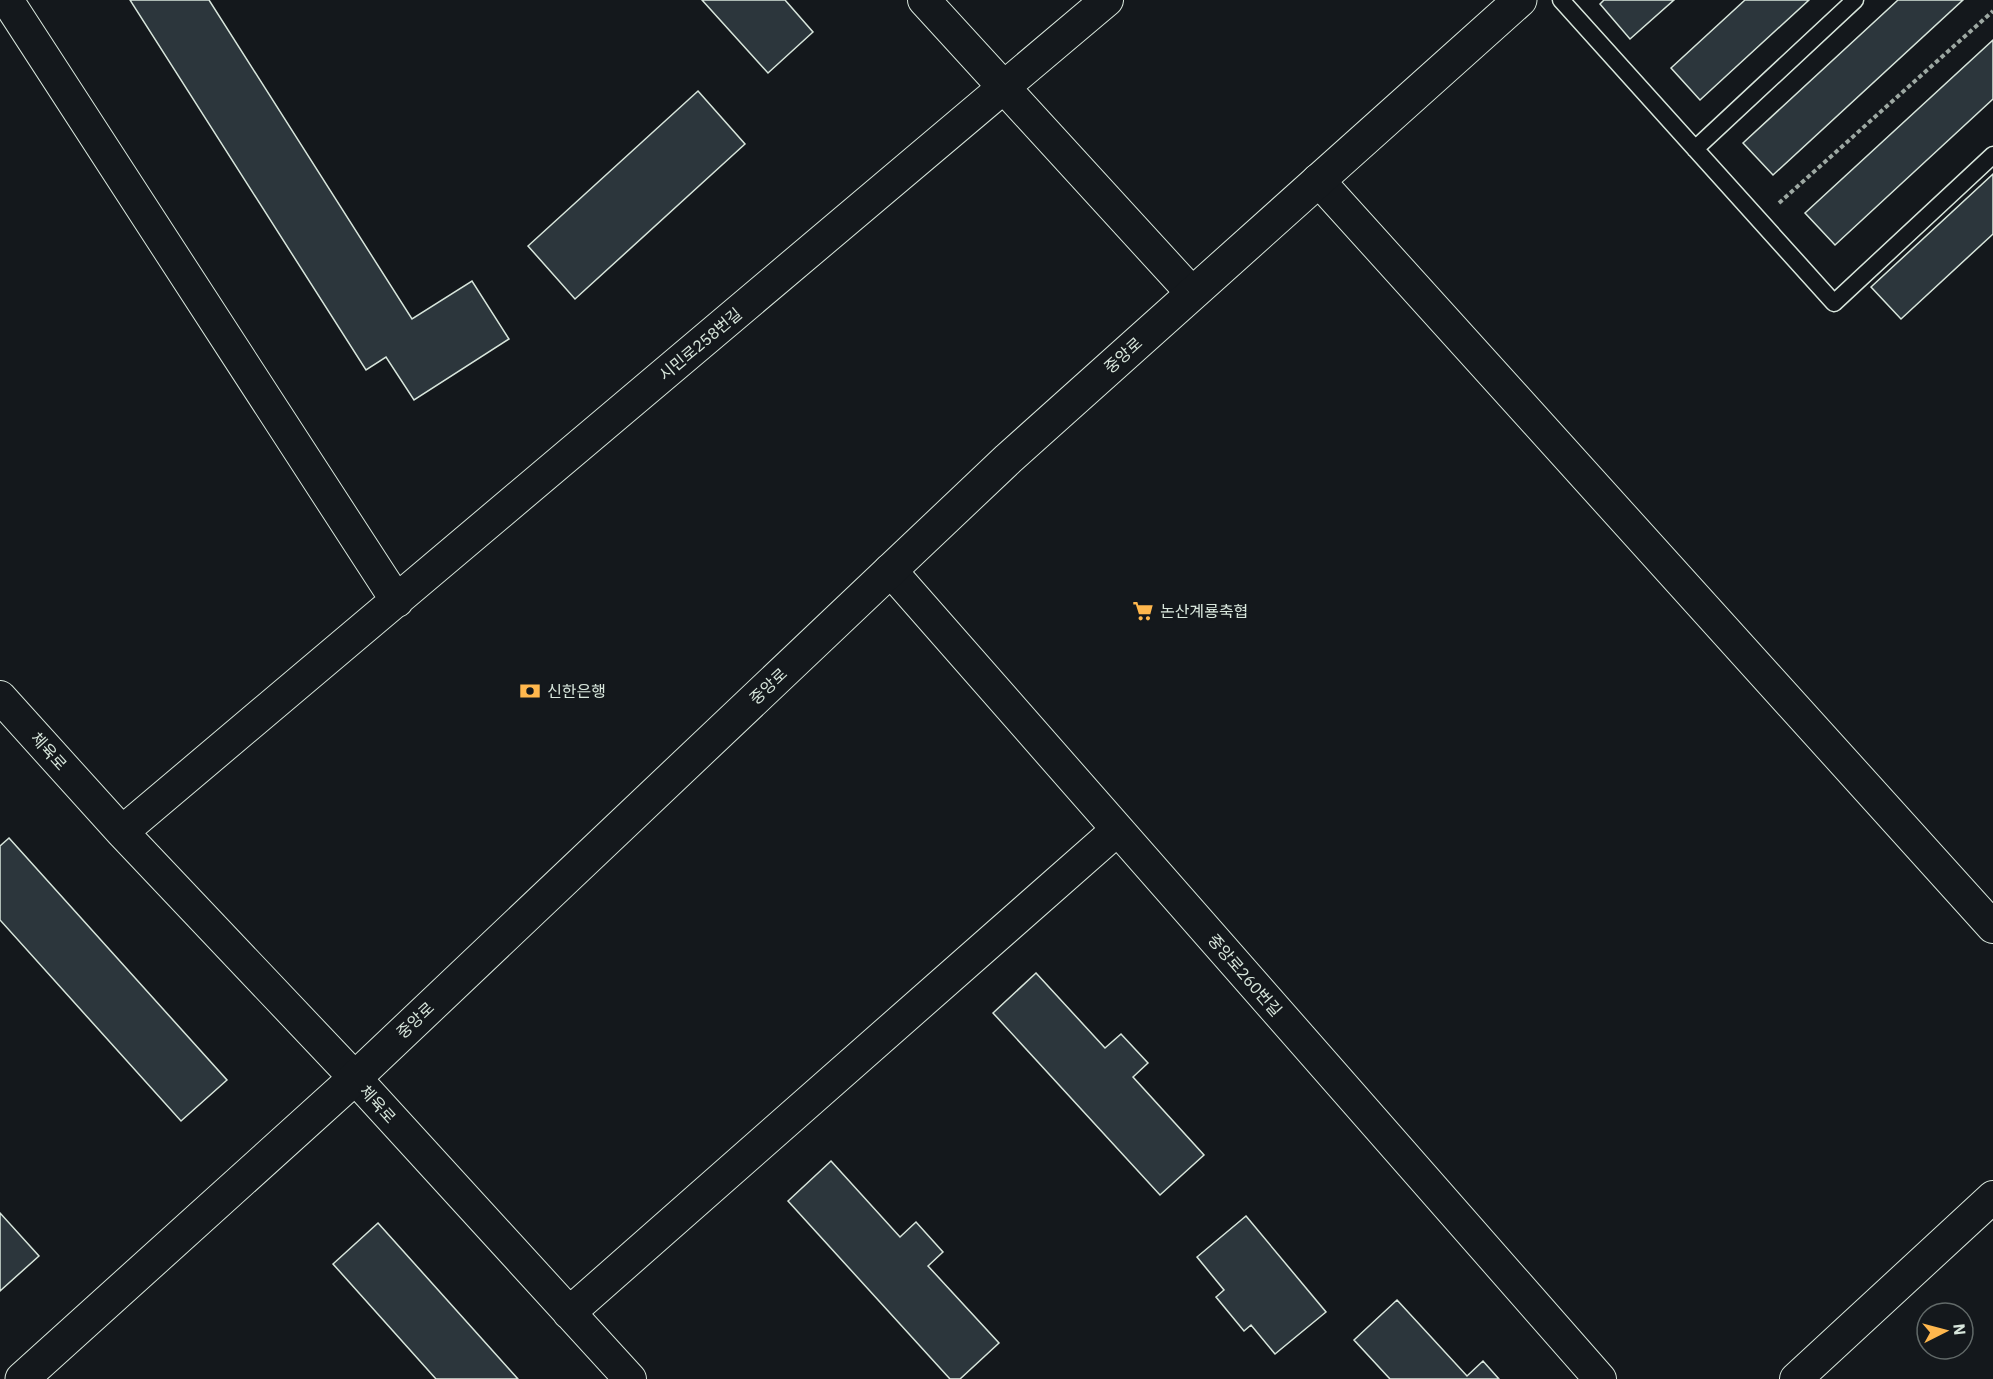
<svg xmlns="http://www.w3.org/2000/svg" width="1993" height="1379" font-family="'IBM Plex Sans','Noto Sans KR',sans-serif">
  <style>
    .building { fill: #2c363c; stroke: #d8e6dc; stroke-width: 1.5 }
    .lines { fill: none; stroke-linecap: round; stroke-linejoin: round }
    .service-casing { stroke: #d8e6dc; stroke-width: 19 }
    .minor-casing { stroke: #d8e6dc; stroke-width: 34 }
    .tertiary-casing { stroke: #d8e6dc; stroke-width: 35 }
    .path { stroke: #9da8a2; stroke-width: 4; stroke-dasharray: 4.5 3; stroke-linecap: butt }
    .service { stroke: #14181c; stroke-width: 16 }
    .minor { stroke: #14181c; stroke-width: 32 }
    .tertiary { stroke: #14181c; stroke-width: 33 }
    .labels { text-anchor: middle; stroke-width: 4.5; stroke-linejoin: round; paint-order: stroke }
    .street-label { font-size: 16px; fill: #d8e6dc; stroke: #14181c }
    .poi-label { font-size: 16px; fill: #d8e6dc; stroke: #14181c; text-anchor: start }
  </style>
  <rect width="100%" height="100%" fill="#14181c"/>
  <!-- building -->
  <path class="building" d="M130 0H209L412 319 472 281 509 339 414 400 386 357 366 370Z
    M702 0H785L813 32 768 73Z
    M1604 0H1674L1630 39 1600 4Z
    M1745 0H1809L1700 100 1671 68Z
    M1898 0H1963L1773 175 1743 143Z
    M1993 40V99L1835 245 1805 213Z
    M698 91 745 144 575 299 528 246Z
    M1993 174V234L1901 319 1871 287Z
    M9 838 227 1080 181 1121 0 920V846Z
    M1036 973 1105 1048 1121 1034 1148 1063 1133 1077 1204 1155 1160 1195 993 1013Z
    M831 1161 900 1237 916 1222 943 1252 928 1266 999 1343 960 1379H950L788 1201Z
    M0 1213 39 1256 0 1291Z
    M1246 1216 1326 1312 1275 1354 1251 1325 1244 1331 1216 1297 1224 1290 1197 1257Z
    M378 1223 518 1379H436L333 1264Z
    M1397 1300 1467 1376 1483 1361 1499 1379H1390L1354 1340Z"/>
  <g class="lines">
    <!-- service casing -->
    <g class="service-casing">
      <path id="service" d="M1561 0 1834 303 1993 155
        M1695 149 1855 0"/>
    </g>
    <!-- minor casing -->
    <g class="minor-casing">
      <path id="minor" d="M7 0 397 601
        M924 0 1192 293
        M1318 180 1993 927
        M890 570 1600 1379
        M0 697 122 832 355 1078 630 1379
        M122 832 1107 0
        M569 1313 1117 830
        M1796 1379 1993 1197"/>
    </g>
    <!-- tertiary casing -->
    <g class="tertiary-casing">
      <path id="tertiary" d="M22 1379 355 1078 1008 459 1520 0"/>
    </g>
    <!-- path -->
    <path class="path" d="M1779 203 1993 11"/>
    <!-- service -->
    <use href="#service" class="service"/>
    <!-- minor -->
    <use href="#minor" class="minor"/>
    <!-- tertiary -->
    <use href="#tertiary" class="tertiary"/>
  </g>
  <!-- icons -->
  <defs>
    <g id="supermarket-bare" transform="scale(1.62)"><path d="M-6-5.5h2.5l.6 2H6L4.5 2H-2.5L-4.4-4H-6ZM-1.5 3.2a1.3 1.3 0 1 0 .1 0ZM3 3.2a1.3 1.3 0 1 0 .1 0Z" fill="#ffb74d" stroke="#14181c" stroke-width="2.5" paint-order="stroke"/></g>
    <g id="bank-bare" transform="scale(1.62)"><path d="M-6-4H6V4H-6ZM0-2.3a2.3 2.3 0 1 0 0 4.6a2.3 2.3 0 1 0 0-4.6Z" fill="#ffb74d" stroke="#14181c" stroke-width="2.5" paint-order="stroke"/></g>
  </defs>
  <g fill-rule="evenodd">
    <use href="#supermarket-bare" x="1143" y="611"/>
    <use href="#bank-bare" x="530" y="691"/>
  </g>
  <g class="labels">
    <!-- street labels -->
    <g class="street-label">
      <text transform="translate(700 344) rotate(-40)" y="6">시민로258번길</text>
      <text transform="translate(1123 355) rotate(-42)" y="6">중앙로</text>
      <text transform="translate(768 686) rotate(-43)" y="6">중앙로</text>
      <text transform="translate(49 751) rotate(48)" y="6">체육로</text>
      <text transform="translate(1245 975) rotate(49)" y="6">중앙로260번길</text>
      <text transform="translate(415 1020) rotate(-43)" y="6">중앙로</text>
      <text transform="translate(378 1104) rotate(48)" y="6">체육로</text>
    </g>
    <!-- poi labels -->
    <g class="poi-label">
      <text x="1160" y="617">논산계룡축협</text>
      <text x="547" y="697">신한은행</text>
    </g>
  </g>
  <!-- north arrow -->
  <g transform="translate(1945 1331) rotate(84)"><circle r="28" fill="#14181c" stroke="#626a69" stroke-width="1.5"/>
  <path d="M0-4.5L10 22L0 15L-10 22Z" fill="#ffb74d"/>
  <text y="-9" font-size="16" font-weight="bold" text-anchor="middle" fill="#d8e6dc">N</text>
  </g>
</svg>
